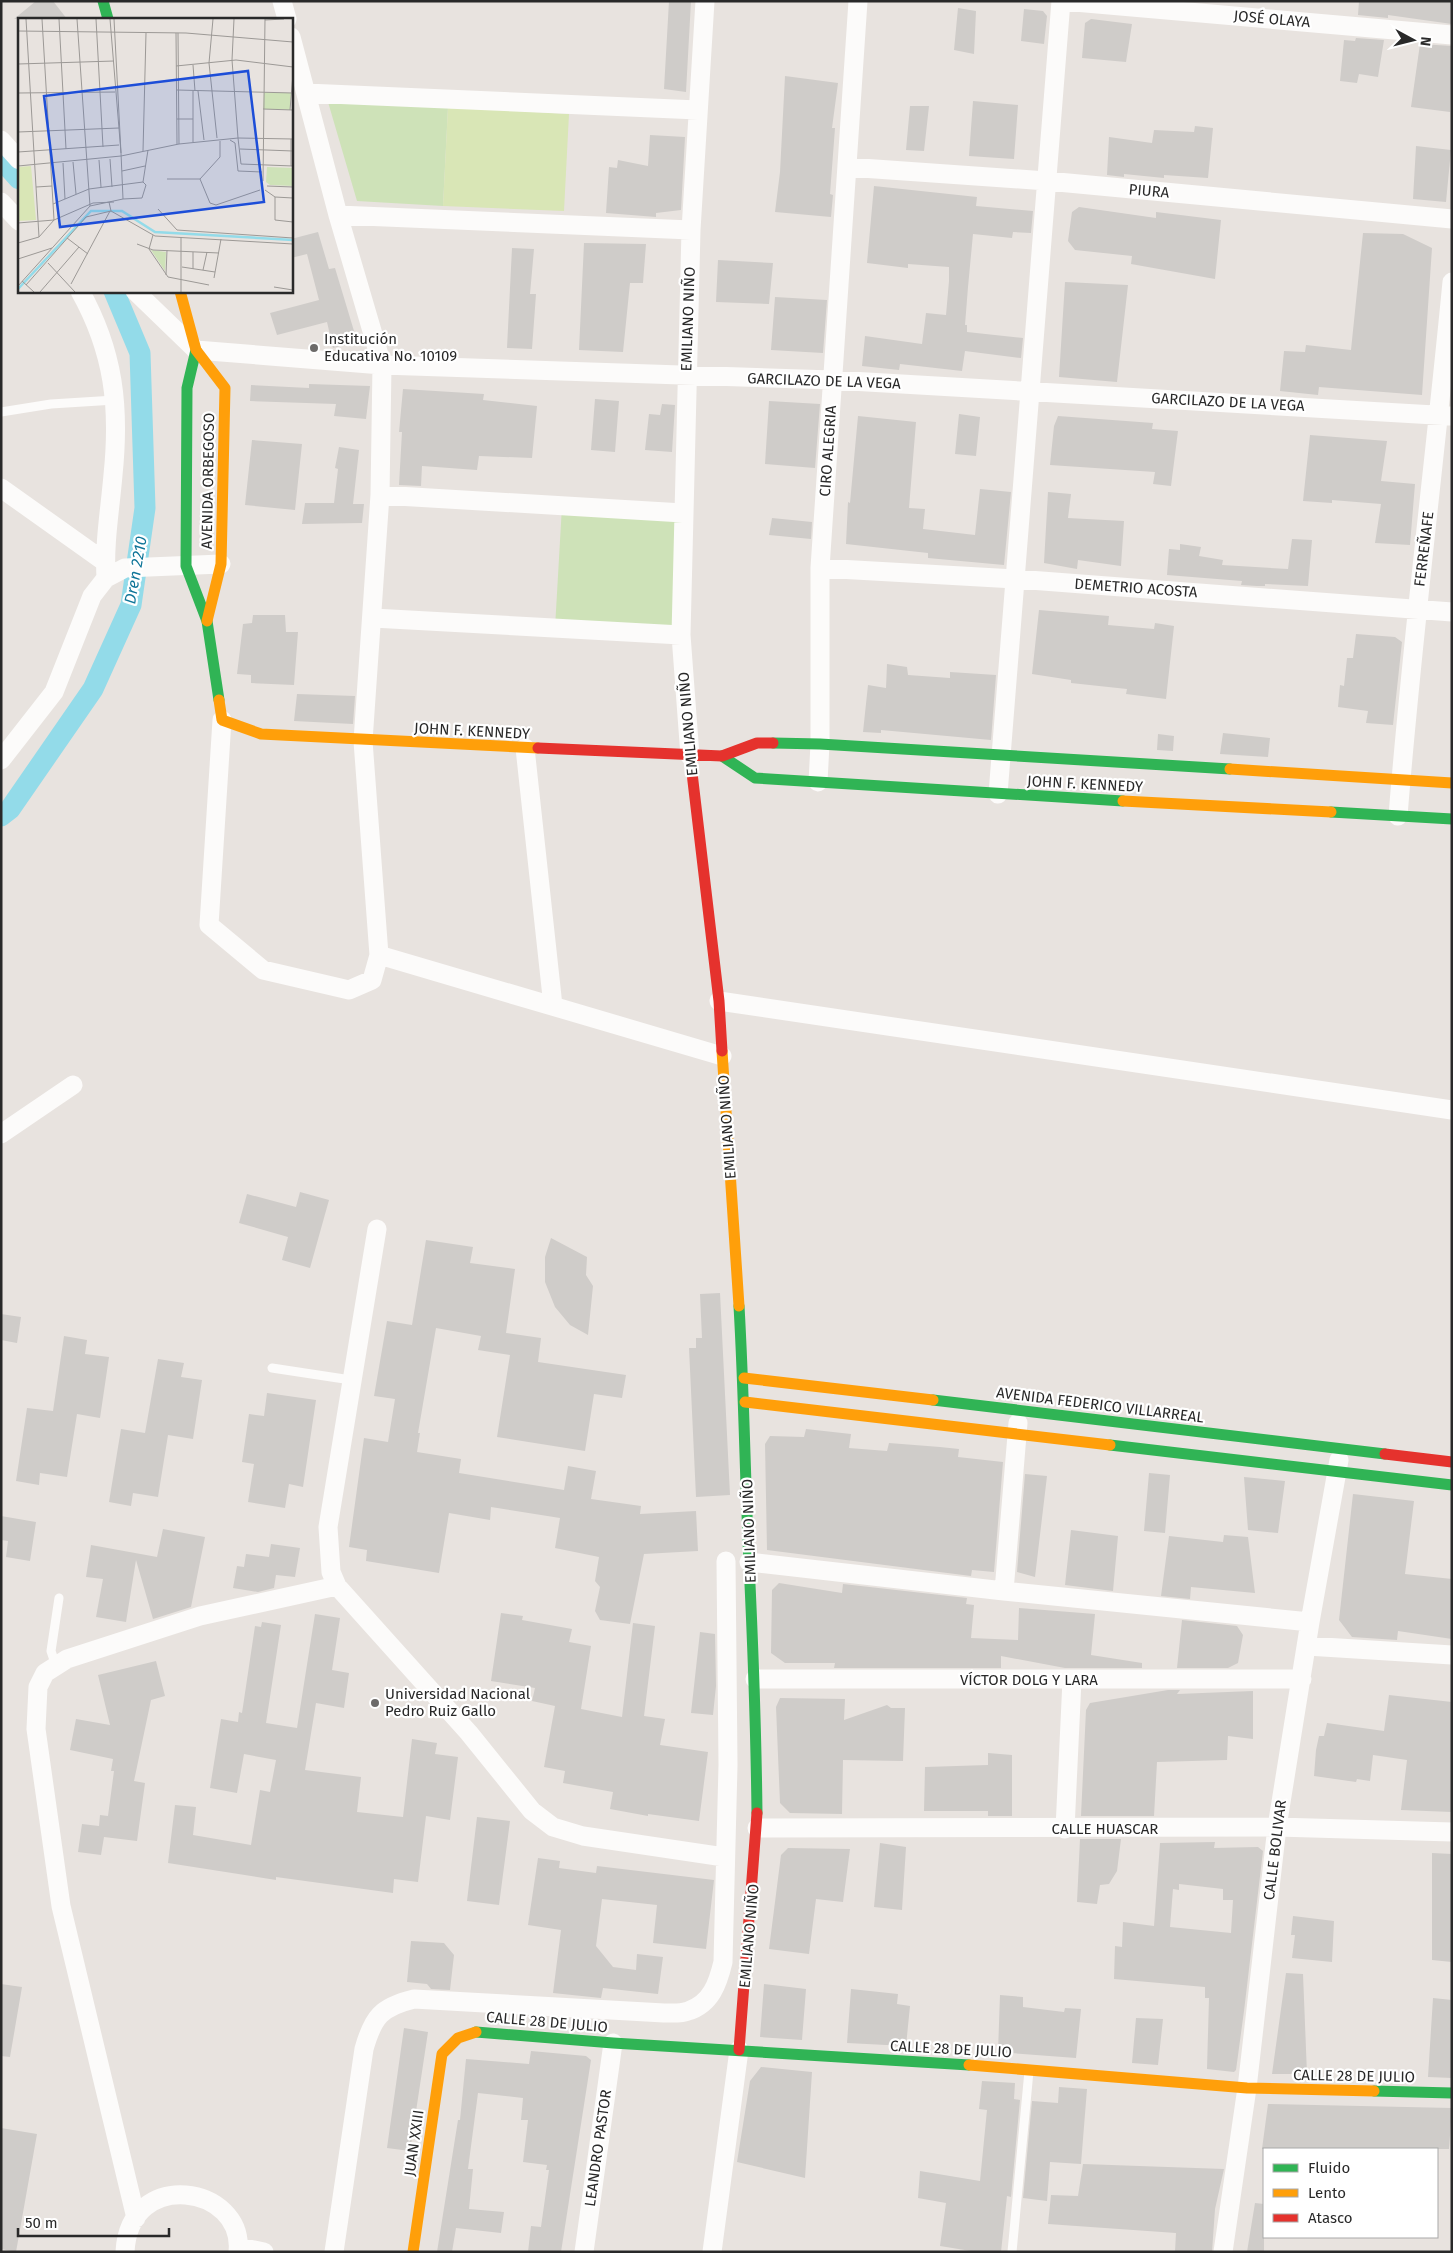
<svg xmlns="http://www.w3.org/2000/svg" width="1453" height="2253" font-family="'Fira Sans',sans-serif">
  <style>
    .green { fill: #cee2b8 }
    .pitch { fill: #d9e6b6 }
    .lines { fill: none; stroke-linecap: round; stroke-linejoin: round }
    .canal { stroke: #93dbe9; stroke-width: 21 }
    .building { fill: #cfccc9; fill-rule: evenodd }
    .lane { stroke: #fcfbfa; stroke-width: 9 }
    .street { stroke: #fcfbfa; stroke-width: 19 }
    .fast { stroke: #30b455; stroke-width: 11 }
    .slow { stroke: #ff9f0a; stroke-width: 11 }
    .jam { stroke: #e5322d; stroke-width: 11 }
    .poi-dot { fill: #6c6a69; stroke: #fff; stroke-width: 2 }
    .labels { text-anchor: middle; stroke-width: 4.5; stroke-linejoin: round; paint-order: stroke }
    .street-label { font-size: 15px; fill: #292929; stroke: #fff }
    .poi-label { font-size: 15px; fill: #292929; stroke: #fff; text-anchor: start }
    .water-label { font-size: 16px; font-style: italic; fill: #0f7598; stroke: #fff }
    .inset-river { fill: none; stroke: #93dbe9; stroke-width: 2.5 }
    .inset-road { fill: none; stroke: #9c9996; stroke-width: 1 }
    .view { fill: #1d4ed8; fill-opacity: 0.15; stroke: #1d4ed8; stroke-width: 2.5 }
    .inset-edge { fill: none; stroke: #292929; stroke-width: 2.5 }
  </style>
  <rect width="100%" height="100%" fill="#e8e3df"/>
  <!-- green -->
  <path class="green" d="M328 102 448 107 443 206 357 201Z
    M562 506 683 513 681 635 555 628Z"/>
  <!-- pitch -->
  <path class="pitch" d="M448 107 569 114 564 211 443 206Z"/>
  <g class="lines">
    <!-- canal -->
    <path class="canal" d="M1 159 19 179
      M1 816 10 809 93 689 131 605 145 508 140 353 114 291"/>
  </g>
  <!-- building -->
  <path class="building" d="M36 1H53L67 19H14Z
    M669 1H691L686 92 664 89Z
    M1359 1H1452V24L1388 15V18L1358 15Z
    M958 8 976 11 974 54 954 50Z
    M1024 9 1043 11 1047 16 1044 44 1021 41Z
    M1091 19 1132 24 1126 62 1082 58 1085 23Z
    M1356 38 1384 40 1378 77 1359 74 1357 83 1340 81 1344 40 1355 41Z
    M1420 44 1452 46 1450 112 1411 107Z
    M785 76 838 83 832 128H835L830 194 833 195 831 217 775 212 780 172Z
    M973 101 1018 105 1014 159 969 156Z
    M910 106H929L924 151 906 150Z
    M1195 126 1213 128 1208 178 1164 175V178L1124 174V177L1107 175 1109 137 1152 143 1154 130 1194 132Z
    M650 135 685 137 681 210 656 213V217L606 213 609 167 617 168 618 160 648 166Z
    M1416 146 1451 150 1446 202 1413 199Z
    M874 186 977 197 976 206 1033 211 1031 233 1013 232 1012 238 973 234 968 287 965 325H967V332L1023 338 1021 358 965 351 962 371 900 364 899 370 862 366 865 336 922 344 926 313 946 315 949 281V267L908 264V268L867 263Z
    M1079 207 1156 218V212L1221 220 1215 279 1131 264 1132 256 1075 250 1068 241 1072 212Z
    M318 232 329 269 335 268 357 341 333 348 327 322 277 335 270 313 319 300 307 254 291 258V239Z
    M1363 233 1403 234 1432 248 1422 395 1319 387 1318 395 1280 391 1284 351 1305 352 1306 345 1351 350Z
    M584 243 646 244 643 283H630L623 352 579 350Z
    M512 248 534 249 530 294H536L532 349 507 348Z
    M718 260 773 263 769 304 716 302Z
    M1065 282 1128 285 1117 382 1059 377Z
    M775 297 827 300 823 353 771 350Z
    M309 384 370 386 366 419 334 416 336 404 250 401 251 385 309 388Z
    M403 389 484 394 483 400 537 406 532 458 479 456 477 470 422 466 421 486 399 485 402 432H399Z
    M595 399 619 401 615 452 591 450Z
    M769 401 820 404 815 468 765 464Z
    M662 404 675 405 672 452 645 450 649 414 660 415Z
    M959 414 980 417 976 456 955 454Z
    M858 416 916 422 909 508 925 509 923 529 975 535 980 489 1011 492 1004 565 928 558V553L846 544 848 502 850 503Z
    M1058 416 1153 423 1152 429 1178 431 1171 486 1153 484 1155 472 1050 465 1054 426Z
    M1310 435 1387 441 1381 481 1415 484 1410 545 1375 543 1381 504 1332 500V503L1303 501Z
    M252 440 302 444 295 510 245 505Z
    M339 447 359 450 353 504H364L362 523 302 524 305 503H334L338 469 335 468Z
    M1048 492 1071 494 1068 518 1124 521 1121 566 1078 560 1077 569 1044 563Z
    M772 518 812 522 811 539 769 535Z
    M1292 539 1312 540 1308 586 1265 584V586H1257L1241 585 1242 581 1167 575 1169 549 1180 550V544L1201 547 1199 556 1223 560 1222 565 1288 569Z
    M1039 610 1109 616 1108 625 1154 629 1155 623 1174 626 1166 699 1126 694 1127 689 1071 683V680L1032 674Z
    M253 615H285L286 632H298L294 685 251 683V675L237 674 243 624 252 623Z
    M1356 634 1395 637 1402 642 1393 725 1366 723 1368 711 1338 707 1340 685 1344 686 1347 658H1353Z
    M887 664 907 667 908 675 950 678V672L996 675 991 740 881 730V733L863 732 868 685 886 688Z
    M297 694 355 696 353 724 294 721Z
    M1223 733 1270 738 1268 757 1220 754Z
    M1158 734 1174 736 1173 751 1157 750Z
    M300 1192 329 1200 310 1268 282 1260 288 1237 239 1223 247 1194 296 1207Z
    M551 1238 587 1257 586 1275 593 1286 588 1335 570 1325 555 1307 545 1282V1257Z
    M426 1240 473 1247 470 1263 515 1269 506 1333 541 1338 538 1362 626 1375 622 1398 594 1394 585 1451 497 1437 510 1355 478 1350 481 1336 436 1328 418 1433H420L417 1452 461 1459 459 1473 564 1490 568 1466 596 1471 591 1499 641 1506 640 1514 696 1511 698 1551 644 1554 630 1624 600 1620 595 1611 600 1587 595 1581 599 1557 555 1548 560 1518 491 1507 490 1520 449 1513 439 1573 366 1561 367 1550 349 1547 364 1438 388 1442 395 1399 374 1396 387 1321 412 1325Z
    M720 1293 730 1495 696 1497 689 1348H696V1338H702L700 1294Z
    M1 1314 21 1317 17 1343 1 1340Z
    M64 1336 87 1340 85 1354 109 1357 100 1418 77 1414 67 1477 40 1473 39 1485 16 1481 27 1408 53 1411Z
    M158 1359 184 1363 181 1377 202 1380 193 1439 168 1435 158 1497 133 1493 131 1506 109 1502 121 1429 145 1433Z
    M267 1393 316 1400 303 1487 289 1484 285 1508 248 1502 254 1464 242 1462 249 1414 264 1416Z
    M806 1429 851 1434 849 1448 887 1451 889 1443 940 1447 959 1449 958 1457 1003 1462 994 1572 972 1570 971 1576 767 1550 765 1444 770 1436 804 1437Z
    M1149 1473 1170 1475 1165 1533 1144 1531Z
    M1025 1474 1047 1476 1035 1577 1017 1572Z
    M1244 1477 1285 1481 1278 1533 1248 1530Z
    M1353 1494 1414 1501 1405 1574 1452 1579V1639L1398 1631 1397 1640 1352 1637 1339 1620Z
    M1 1516 36 1522 30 1561 6 1557 8 1541 1 1540Z
    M163 1529 205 1537 191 1607 153 1619 136 1560 126 1622 96 1617 103 1579 86 1577 91 1545 157 1557Z
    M1071 1530 1118 1536 1113 1591 1065 1585Z
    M1224 1535 1248 1537 1255 1593 1191 1587 1190 1599 1161 1596 1169 1536 1223 1542Z
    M271 1544 300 1548 295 1577 276 1575 274 1588 258 1592 233 1588 237 1566 244 1567 246 1554 269 1557Z
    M779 1583 842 1593 843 1584 967 1598 966 1604 974 1605 971 1638 1018 1640 1019 1608 1095 1614 1091 1655 1142 1663V1668H1065L1001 1656V1668H834L835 1663H785L771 1653 772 1590Z
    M501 1613 523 1616 522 1620 572 1629 569 1642 591 1646 581 1709 622 1717 633 1623 655 1626 644 1716 665 1719 660 1745 708 1752 699 1821 648 1814V1816L610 1809 613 1792 563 1783 565 1771 544 1767 555 1706 532 1701 535 1688 491 1681Z
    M315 1614 340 1618 332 1670 349 1673 344 1708 316 1703 305 1770 361 1777 357 1812 403 1817 412 1739 437 1743 435 1754 458 1757 450 1820 426 1816 418 1882 394 1879 393 1893 276 1877V1880L168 1863 175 1805 196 1807 193 1835 251 1845 260 1790 270 1792 276 1760 244 1754 237 1793 210 1788 221 1719 238 1722 239 1712 242 1713 255 1626 261 1627 262 1622 281 1625 266 1723 297 1728Z
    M1182 1620 1237 1626 1243 1635 1238 1663 1228 1668H1177Z
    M700 1632 715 1634 716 1686 713 1715 691 1713Z
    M156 1661 165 1696 151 1700 134 1781 145 1783 137 1841 104 1837 101 1855 78 1852 82 1824 99 1826 100 1815 108 1816 114 1771H111L113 1759 70 1750 76 1719 110 1725 98 1675Z
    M1168 1690H1180L1177 1694 1253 1691V1739L1228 1736 1227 1760 1157 1762 1154 1816H1081L1086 1710 1090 1703Z
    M1389 1695 1452 1702V1812L1401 1810 1407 1760 1373 1755 1370 1781 1357 1779 1356 1782 1314 1776 1316 1750 1319 1736H1324L1327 1723 1384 1731Z
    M780 1698 845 1699 844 1720 887 1705 891 1708H905L903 1761 843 1760 842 1814 790 1813 780 1803 776 1707Z
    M988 1753 1012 1755V1816H988V1811H924L925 1767 988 1765Z
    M477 1817 510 1821 499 1905 467 1901Z
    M1080 1839H1121L1117 1871 1109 1884 1100 1885 1097 1904 1077 1902Z
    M1215 1842 1214 1848 1258 1847 1263 1851 1244 2011 1236 2070 1234 2072 1207 2069 1209 1998H1205V1987L1114 1979 1115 1946 1122 1947 1123 1922 1154 1926 1160 1843ZM1179 1884 1223 1889V1900H1233L1231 1933 1170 1927 1173 1889 1179 1890Z
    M880 1843 906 1847 902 1910 874 1907Z
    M788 1848 850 1849 843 1902 816 1899 809 1954 769 1949 781 1855Z
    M1432 1853 1452 1854V1962L1432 1960Z
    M538 1858 560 1861 559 1868 596 1873 597 1866 714 1880 706 1949 653 1943 657 1905 602 1899 596 1946 613 1967 636 1970 637 1954 663 1957 658 1994 603 1988 601 1998 553 1993 561 1930 528 1925Z
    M1293 1916 1334 1921 1332 1962 1292 1958 1295 1935H1291Z
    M411 1941 444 1943 454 1955 450 1990 431 1989 427 1984 407 1982Z
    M1286 1973 1303 1974 1307 2074H1272Z
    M1 1984 22 1987 10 2057 1 2056Z
    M764 1984 806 1989 802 2040 760 2037Z
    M851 1989 898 1994 897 2004 910 2006 906 2046 847 2043Z
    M1000 1995 1023 1997V2007L1064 2012 1065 2008 1081 2009 1076 2058 998 2052Z
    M1433 1998 1452 2000V2078L1428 2077Z
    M1136 2018 1163 2019 1158 2065 1132 2063Z
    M404 2028 428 2032 410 2151 387 2148Z
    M531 2051 586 2056 591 2060 561 2252H528L531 2226 541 2227 549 2170H546L547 2165 523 2162 528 2120H521L523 2098 478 2093 468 2169H473L469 2209 504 2212 501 2233 456 2228 452 2252H437L458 2120H460L466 2059 529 2064Z
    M761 2067 812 2072 805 2178 737 2162 750 2081Z
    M982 2081 1015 2083 1014 2099 1020 2100 1011 2197 1007 2196 1001 2252H977L940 2246 946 2203 918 2198 920 2171 980 2181 987 2110 979 2109Z
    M1059 2087 1087 2089 1081 2164 1050 2162 1047 2201 1023 2198 1032 2101 1058 2103Z
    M1268 2104 1452 2108 1449 2149H1262Z
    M1 2128 37 2134 16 2252 1 2249Z
    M1083 2164 1224 2169 1215 2209 1212 2252H1175L1176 2233 1048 2224 1051 2195 1078 2196Z
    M1255 2203 1264 2204V2252H1247Z"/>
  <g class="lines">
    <!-- lane -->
    <path class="lane" d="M1 412 51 404 115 400
      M272 1368 351 1380
      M56 1666 51 1651 59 1598
      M1012 2252 1029 2071"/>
    <!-- street -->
    <path class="street" d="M282 1 287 19
      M1063 1 1452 35
      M291 37 338 215 382 365 380 495 363 741 379 955 722 1056
      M306 93 698 110
      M1 140 19 160
      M847 167 1047 181 1452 219
      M1 202 19 221
      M338 215 691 230
      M80 291C114 352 120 407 113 475 110 510 104 543 106 578
      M135 291 196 350 382 365 833 380 1452 416
      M1 488 105 562
      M380 495 683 513
      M820 568 1015 579 1452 612
      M373 618 681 635
      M222 720 209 925 263 970 349 990 372 980 379 955
      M525 748 553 1006
      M690 756 681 635 691 230 705 1
      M1 760 54 692 92 596 106 578 125 568 221 564
      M818 782 820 744V568L858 1
      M998 794 1061 1
      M1398 816C1412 638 1435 460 1452 282
      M719 1001 1452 1110
      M1 1134 73 1085
      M749 1562 1004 1591 1310 1622
      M337 1586 331 1572 328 1527 377 1229
      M1004 1591 1018 1423
      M1307 1646 1452 1655
      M755 1679H1302
      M757 1828 1277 1827 1452 1832
      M1065 1829 1072 1680
      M136 2218 61 1906 36 1729 38 1687 45 1673 67 1659 200 1616 337 1586 469 1733 532 1811 553 1827 583 1836 724 1857
      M239 2247 264 2252
      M125 2252C129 2167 245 2185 238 2252
      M334 2252 364 2049C373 2017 381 2007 414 1999L664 2013C671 2013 681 2014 688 2011 711 2004 718 1983 723 1962L728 1765 726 1561
      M584 2252 613 2043
      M712 2252 739 2050
      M1223 2252 1247 2088 1277 1827 1310 1622 1339 1460"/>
    <!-- fast -->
    <path class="fast" d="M103 1 108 19
      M196 350 187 388 186 566 207 621 219 700
      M773 743 820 744 1230 769
      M722 756 755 778 1123 801
      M1331 812 1452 819
      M739 1306C744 1392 745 1477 749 1563 753 1646 756 1729 757 1813
      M933 1400 1385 1454
      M1110 1445 1452 1485
      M476 2032 613 2043 969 2065
      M1374 2091 1452 2093"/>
    <!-- slow -->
    <path class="slow" d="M180 291 196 350 225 388 221 564 207 621
      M219 700 222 720 261 734 538 748
      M1230 769 1452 783
      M1123 801 1331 812
      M722 1051 739 1306
      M744 1378 933 1400
      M745 1402 1110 1445
      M969 2065 1247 2088 1374 2091
      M413 2252 442 2054 458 2038 476 2032"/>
    <!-- jam -->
    <path class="jam" d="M538 748 722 756 757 743H773
      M690 756 719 1001 722 1051
      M1385 1454 1452 1462
      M739 2050 757 1813"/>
  </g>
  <!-- markers -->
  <g class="poi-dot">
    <circle cx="314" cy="348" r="5"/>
    <circle cx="375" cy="1703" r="5"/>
  </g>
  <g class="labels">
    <!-- street labels -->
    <g class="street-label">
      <text transform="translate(1272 19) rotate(5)" y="5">JOSÉ OLAYA</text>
      <text transform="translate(1149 191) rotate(5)" y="5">PIURA</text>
      <text transform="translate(688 319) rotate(-88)" y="5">EMILIANO NIÑO</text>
      <text transform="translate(824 381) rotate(2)" y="5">GARCILAZO DE LA VEGA</text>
      <text transform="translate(1228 402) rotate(3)" y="5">GARCILAZO DE LA VEGA</text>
      <text transform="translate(828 451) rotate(-86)" y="5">CIRO ALEGRIA</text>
      <text transform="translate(208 481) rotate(-89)" y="5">AVENIDA ORBEGOSO</text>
      <text transform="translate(1424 549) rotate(-83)" y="5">FERREÑAFE</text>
      <text transform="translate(1136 588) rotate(4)" y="5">DEMETRIO ACOSTA</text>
      <text transform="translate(688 724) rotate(-95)" y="5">EMILIANO NIÑO</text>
      <text transform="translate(472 731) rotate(3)" y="5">JOHN F. KENNEDY</text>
      <text transform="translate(1085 784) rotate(3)" y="5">JOHN F. KENNEDY</text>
      <text transform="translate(727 1127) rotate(-94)" y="5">EMILIANO NIÑO</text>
      <text transform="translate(1100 1405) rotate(7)" y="5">AVENIDA FEDERICO VILLARREAL</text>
      <text transform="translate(749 1531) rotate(-92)" y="5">EMILIANO NIÑO</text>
      <text x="1029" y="1685">VÍCTOR DOLG Y LARA</text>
      <text x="1105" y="1834">CALLE HUASCAR</text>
      <text transform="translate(1275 1850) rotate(-83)" y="5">CALLE BOLIVAR</text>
      <text transform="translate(749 1936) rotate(-85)" y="5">EMILIANO NIÑO</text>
      <text transform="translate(547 2022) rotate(5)" y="5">CALLE 28 DE JULIO</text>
      <text transform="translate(951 2049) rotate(3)" y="5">CALLE 28 DE JULIO</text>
      <text transform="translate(1354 2076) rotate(1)" y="5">CALLE 28 DE JULIO</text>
      <text transform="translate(414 2143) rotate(-82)" y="5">JUAN XXIII</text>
      <text transform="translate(598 2148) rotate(-82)" y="5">LEANDRO PASTOR</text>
    </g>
    <!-- poi labels -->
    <g class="poi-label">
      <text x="324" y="344">Institución<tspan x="324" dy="17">Educativa No. 10109</tspan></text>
      <text x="385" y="1699">Universidad Nacional<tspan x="385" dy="17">Pedro Ruiz Gallo</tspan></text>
    </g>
    <!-- water labels -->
    <g class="water-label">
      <text transform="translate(135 570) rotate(-80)" y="6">Dren 2210</text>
    </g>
  </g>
  <!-- overview -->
  <g transform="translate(18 18)">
    <rect width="275" height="275" fill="#e8e3df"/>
    <path d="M246 74 273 75 272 92 245 91ZM249 149 275 150V168L252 167 248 164ZM133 232 148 234 147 253Z" fill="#cee2b8"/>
    <path d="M13 148 18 202 0 203V149Z" fill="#d9e6b6"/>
    <path class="inset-river" d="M0 271 73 193H104L137 214 275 222"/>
    <path class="inset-road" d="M8 1 21 219M41 1 48 131M78 1 85 129M92 1 103 135M96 1 103 135M195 1 191 45 199 120M216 1 214 42 220 120 275 121M247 2 266 1M0 13 168 15 275 24M158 15 159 126M160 15 161 126M0 46 96 43M175 47 177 73M158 48 218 42 275 49M159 72 275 75M175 73V124M180 73 186 122M0 75 97 74M245 91 275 92M272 92 275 56M159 101H175M0 114 101 110M273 121V148M212 122 217 125 220 153 244 154M202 123V139L182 161 192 185 198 187 242 172M222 131 275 133M125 133 128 15M0 134 101 127M103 138 161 126 220 120 223 146 275 148M92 141 94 169M81 142 83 169M55 144 58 176M45 145 47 181M0 148 103 138M104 153 127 148M149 161H182M245 163 247 1M249 168 275 169M18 169 34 168M247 172 257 179V202L275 204M257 179 275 180M105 181 124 180 128 167 125 164M91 184 93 193 137 218 275 226M35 186 71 171 125 164 130 132M72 188 105 181 103 135M140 191 159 212 275 220M0 205 36 202 24 1M135 217 131 231 150 259 191 267M49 220 70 236M0 225 21 219 36 202 75 185 96 184M119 226 135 232 201 235M175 234V251M0 241 34 230M30 245 57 274M164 249 197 254M185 252 189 234M148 257 149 232M196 260 203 221M4 263 16 274M53 266 92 193M8 267 68 199 93 193M0 268 72 188 59 1M256 269 275 272M22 274 61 229M163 274V219"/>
    <path class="view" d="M230 53 246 184 42 209 26 78Z"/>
    <rect width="275" height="275" class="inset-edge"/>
  </g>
  <!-- border -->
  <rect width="1453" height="2253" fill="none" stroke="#292929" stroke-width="5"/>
  <!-- legend -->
  <rect x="1263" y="2148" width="175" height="90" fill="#ffffff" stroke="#a9a9a9"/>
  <rect x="1273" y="2164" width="25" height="8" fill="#30b455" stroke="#a9a9a9"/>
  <text x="1308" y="2173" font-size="15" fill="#292929">Fluido</text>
  <rect x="1273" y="2189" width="25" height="8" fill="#ff9f0a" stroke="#a9a9a9"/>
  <text x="1308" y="2198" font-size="15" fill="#292929">Lento</text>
  <rect x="1273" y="2214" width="25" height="8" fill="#e5322d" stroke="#a9a9a9"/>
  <text x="1308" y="2223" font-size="15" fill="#292929">Atasco</text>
  <!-- north arrow -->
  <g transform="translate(1413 40) rotate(97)" stroke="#ffffff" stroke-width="4" paint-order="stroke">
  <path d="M0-4L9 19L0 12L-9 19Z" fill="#292929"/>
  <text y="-8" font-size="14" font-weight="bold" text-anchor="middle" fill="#292929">N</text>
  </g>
  <!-- scale -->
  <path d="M18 2228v8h151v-8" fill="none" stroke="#292929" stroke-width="2.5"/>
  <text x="25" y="2228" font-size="15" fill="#292929" stroke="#ffffff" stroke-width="4" paint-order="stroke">50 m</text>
</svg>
